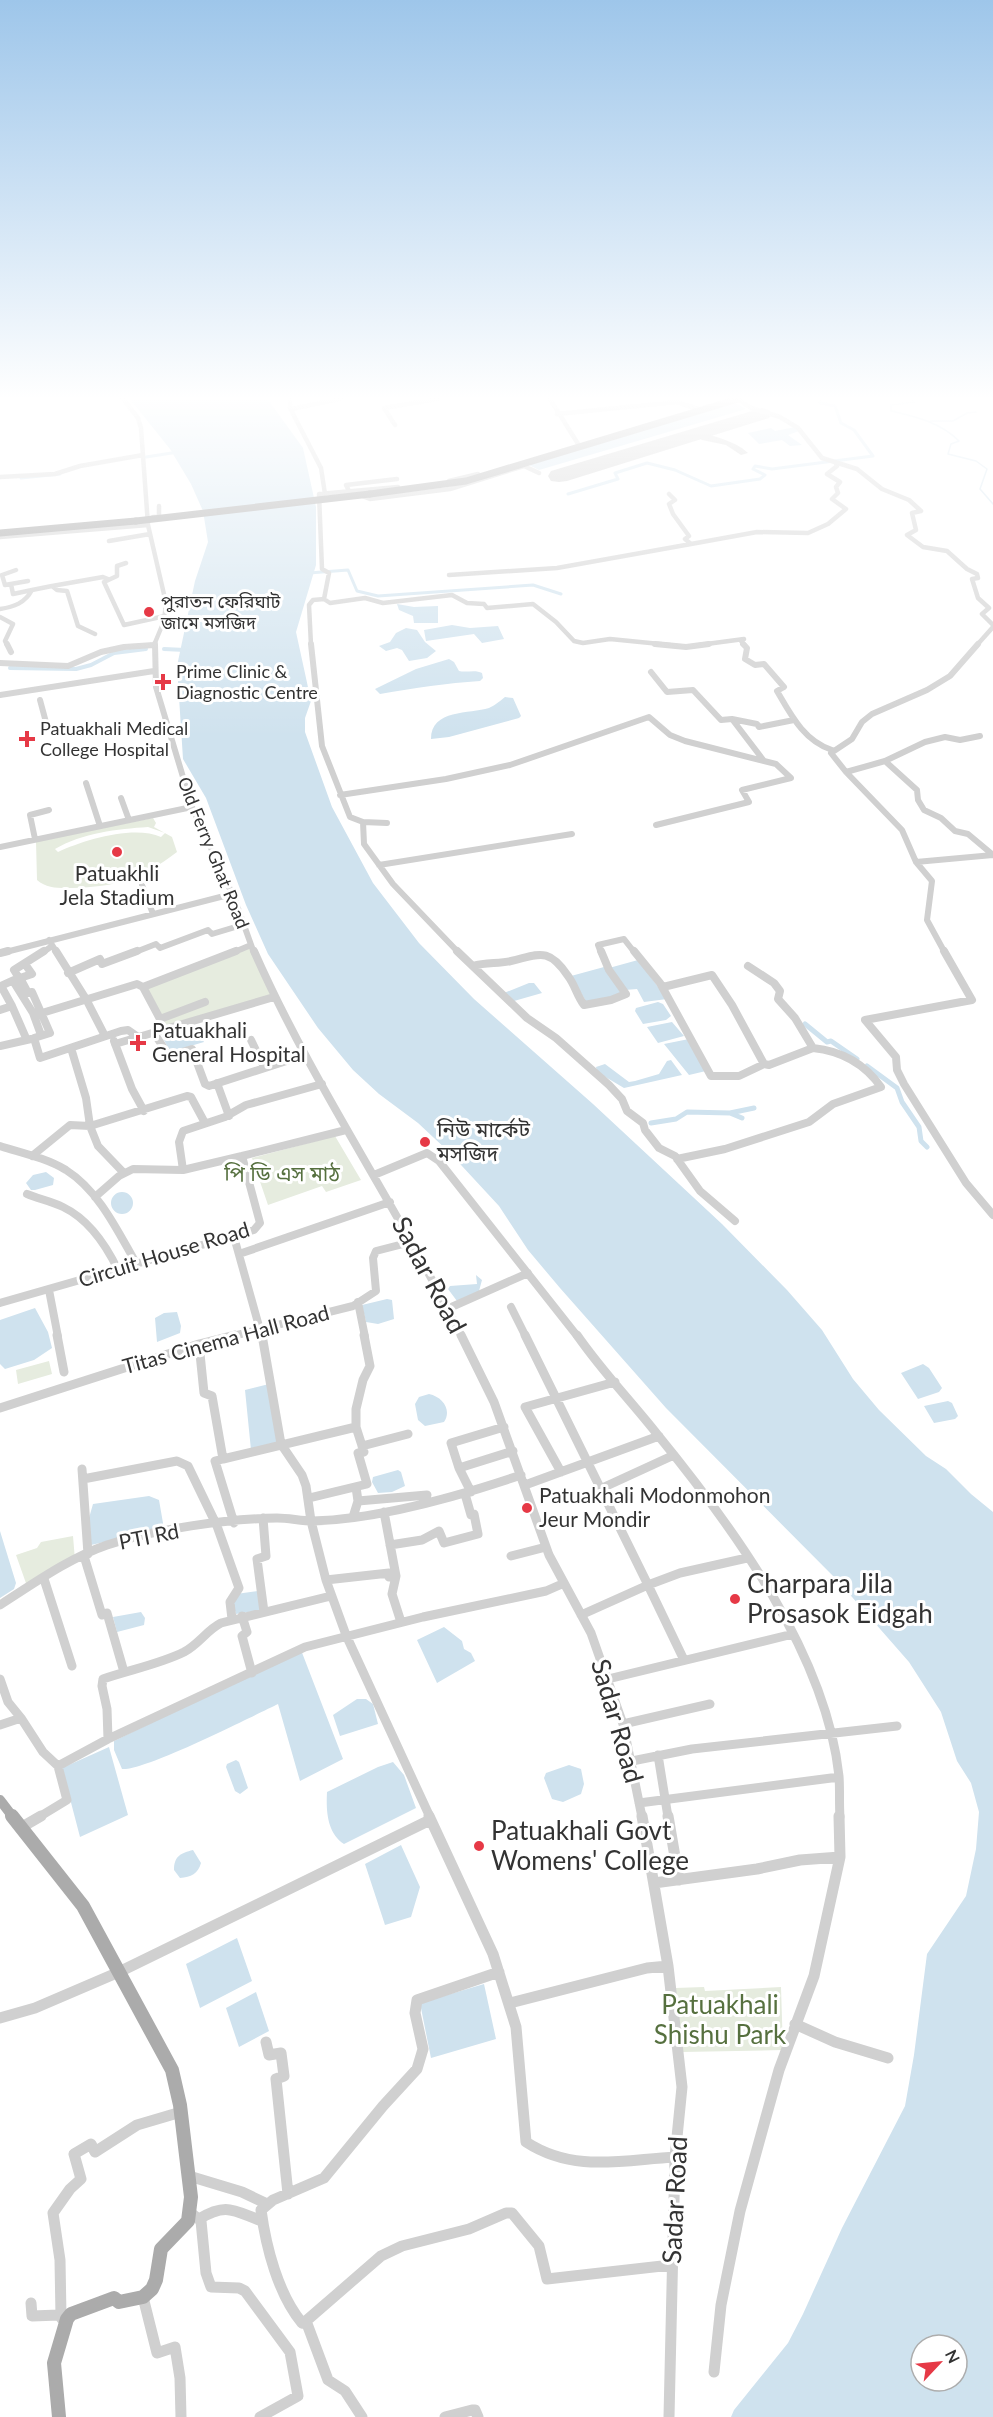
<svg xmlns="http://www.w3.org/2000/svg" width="993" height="2417" font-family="Lato,'Noto Sans Bengali',sans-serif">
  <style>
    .green { fill: #e6ecdf; fill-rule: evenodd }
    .water { fill: #cfe2ee; fill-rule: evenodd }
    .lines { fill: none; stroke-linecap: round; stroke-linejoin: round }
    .stream { stroke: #cfe2ee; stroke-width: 1.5 }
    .canal-far2 { stroke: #cfe2ee; stroke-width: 3 }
    .canal-far1 { stroke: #cfe2ee; stroke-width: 4 }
    .canal { stroke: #cfe2ee; stroke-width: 5 }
    .taxiway { fill: #c4c4c4; fill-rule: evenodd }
    .runway { fill: #c4c4c4; fill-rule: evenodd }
    .minor-far4 { stroke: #d0d0d0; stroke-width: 4.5 }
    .minor-far3 { stroke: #d0d0d0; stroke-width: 6 }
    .minor-far2 { stroke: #d0d0d0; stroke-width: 8 }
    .minor-far1 { stroke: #d0d0d0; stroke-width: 9 }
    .minor { stroke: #d0d0d0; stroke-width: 11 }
    .major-far1 { stroke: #ababab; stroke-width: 10 }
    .major { stroke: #ababab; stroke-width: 14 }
    .highway { stroke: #9a9a9a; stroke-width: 7 }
    .highway-bridge { stroke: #9a9a9a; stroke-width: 7 }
    .poi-dot { fill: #e63946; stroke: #fff; stroke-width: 2 }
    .labels { text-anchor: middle; stroke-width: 6; stroke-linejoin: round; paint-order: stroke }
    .far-poi-label { font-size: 18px; fill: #333; stroke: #fff; text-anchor: start }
    .far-street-label { font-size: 18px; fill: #333; stroke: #fff }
    .poi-label { font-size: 21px; fill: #333; stroke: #fff; text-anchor: start }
    .park-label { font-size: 21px; fill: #56703f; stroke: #fff }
    .street-label { font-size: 21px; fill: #333; stroke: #fff }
    .near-street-label { font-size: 26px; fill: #333; stroke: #fff }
    .near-poi-label { font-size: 26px; fill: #333; stroke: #fff; text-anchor: start }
    .near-park-label { font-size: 26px; fill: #56703f; stroke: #fff }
  </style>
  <rect width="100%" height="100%" fill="#fff"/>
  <!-- green -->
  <path class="green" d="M153 818 156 823 154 827 172 837 177 852C142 879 116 887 72 888 60 888 47 889 37 880L36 841ZM148 827 165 833 161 837C134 825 84 840 58 852L55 849C82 833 118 829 148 827Z
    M249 947 271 996 164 1029 142 987Z
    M335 1136 361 1180 326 1192 322 1186 268 1205 252 1158Z
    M49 1361 52 1374 18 1384 16 1370Z
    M73 1536 75 1560 27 1586 16 1555 37 1548 41 1542Z
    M704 1987 705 1991 781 1987 783 2050 682 2052 675 1988Z"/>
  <!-- water -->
  <path class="water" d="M130 399H266L269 401 303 448 316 507V565L296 632 311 701 305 718V732L332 807 373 883 419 943 474 999 593 1104 722 1224 787 1290 822 1330 853 1379 879 1410 926 1456 946 1469 971 1494 993 1512V2417H731L734 2410 788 2343 803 2314 842 2228 905 2106 914 2055 927 1954 966 1896 976 1849 979 1812 971 1783 957 1761 941 1712 909 1662 838 1581 666 1408 560 1288 528 1250 499 1206 449 1152 418 1123 379 1094 353 1070 318 1028 268 954 246 905 206 798 183 759 177 666 195 581 208 542 203 511 191 484 170 449ZM921 2345H957V2381H921Z
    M735 403 746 409 539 470 529 465Z
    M795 427 799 431 788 435 802 445 790 446 782 440 759 444 748 433 771 428 775 431Z
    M397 604 414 607 438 606V623H414L413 616 399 610Z
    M452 625 470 628 498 626 504 639 482 643 474 634 426 641 424 630Z
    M406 628 417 630 425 642 436 651 427 658 409 661 402 650 397 648 386 651 379 646 390 642 396 633Z
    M449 659 454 662 459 671C467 673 475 669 482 673L483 678 480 681C447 683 415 688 380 694L375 689 416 669Z
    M505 697 513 698 521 716 519 718 449 737 431 739C431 709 470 714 489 708 494 706 500 701 505 697Z
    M638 960 667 999 644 1002 637 989 625 990 609 968Z
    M604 967 622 993 621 995 587 1003 571 976Z
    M529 983H534L542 993 514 1001 504 993Z
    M658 1002 663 1004 671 1016 666 1020 643 1024 635 1011 636 1008Z
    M672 1022 684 1036 658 1043 647 1027Z
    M194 1025 204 1042 170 1052 162 1036Z
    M689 1039 706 1071 689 1075 664 1044Z
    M671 1060 682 1075 624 1088 597 1072 596 1067 605 1064 629 1082 635 1081 659 1074 667 1061Z
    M46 1172 54 1178 53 1185 35 1190H31L26 1183 33 1175Z
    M111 1203a11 11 0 1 1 22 0a11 11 0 1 1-22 0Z
    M476 1275 482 1280 479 1291 457 1301 448 1289 450 1286 477 1284Z
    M387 1299 392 1300 394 1319 378 1324 366 1322 362 1305Z
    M35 1308 48 1332 52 1348 34 1360 5 1369 0 1364V1320Z
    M177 1312 181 1326 180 1333 157 1342 155 1318 164 1313Z
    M923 1364 929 1368 942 1388 939 1392 918 1399 901 1373Z
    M269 1384 278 1443 251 1450 245 1390Z
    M429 1394C443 1397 452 1410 444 1422L425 1426 418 1420 415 1404 419 1397Z
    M948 1401 952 1403 958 1416 955 1419 934 1423 924 1406Z
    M398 1470 401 1472 405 1486 392 1492 378 1493 372 1482 373 1477Z
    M149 1496 159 1500 163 1523 161 1529 91 1545 89 1518 93 1504Z
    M0 1531 16 1583 14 1589 0 1598Z
    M258 1591 261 1610 236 1614 232 1600 236 1594Z
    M141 1612 145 1618 144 1625 117 1632 113 1617Z
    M444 1627 462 1641 464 1649 471 1653 475 1661 437 1683 417 1640Z
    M301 1650 343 1759 300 1781 278 1704C253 1716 143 1772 122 1769L114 1750V1741Z
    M357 1699H366L373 1704 378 1724 340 1736 333 1715Z
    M109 1747 128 1815 80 1837 62 1768Z
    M236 1760 239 1762 248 1788 240 1794 235 1791 226 1767 227 1764Z
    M393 1762 404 1775 416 1808 344 1844C327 1833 326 1811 327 1792L378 1767Z
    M569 1765 581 1769 584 1784 581 1794 563 1802 552 1799 544 1778 546 1773Z
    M401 1845 420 1887 411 1917 385 1925 365 1864Z
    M193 1850 201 1863C198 1874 191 1877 180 1878L174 1870C174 1856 181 1853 193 1850Z
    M237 1938 252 1981 200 2008 186 1964Z
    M484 1984 496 2039 431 2058 420 2003Z
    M256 1992 269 2031 239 2047 226 2008Z"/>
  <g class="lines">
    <!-- stream -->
    <path class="stream" d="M911 399 915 402 891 405V411C916 417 940 422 959 441L951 444 948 454 976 461 987 469 980 489 993 504
      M931 421H953L967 413 976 412"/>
    <!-- canal-far2 -->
    <path class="canal-far2" d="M146 457 178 452
      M21 478 60 474
      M568 494 618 479 615 473 647 463 675 470 711 486 760 479 765 475 753 469 755 466 772 469 873 456 854 430 841 423 835 406 820 403 821 399
      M309 573 348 570 357 591 378 596 533 585 561 594"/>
    <!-- canal-far1 -->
    <path class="canal-far1" d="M164 649 185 650
      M10 668 76 669 91 665 114 653 146 649"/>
    <!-- canal -->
    <path class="canal" d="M805 1024 827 1042 831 1041 857 1059
      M867 1066 897 1088 902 1102 919 1127 921 1141 927 1147
      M730 1113 754 1108
      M651 1123 676 1119 687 1112 730 1113 742 1118"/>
    <!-- taxiway -->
    <path class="taxiway" d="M699 431C716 438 734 440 748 453L741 455 726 445 702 440 695 434Z"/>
    <!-- runway -->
    <path class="runway" d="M762 408 769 410 772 414 769 418 567 481 559 482 551 481 548 476 551 471Z"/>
    <!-- minor-far4 -->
    <path class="minor-far4" d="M123 399 138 418 141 428 148 525 166 603 164 621 154 645
      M290 399V408L321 468 325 494
      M550 399 580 447
      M738 399 751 408 780 417 798 428 822 458 857 469 882 489 909 500 921 511 912 513 916 530 907 535 923 547 947 551 967 569 977 574 978 578 972 579 978 598 989 608 982 614 993 625
      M291 409 340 399
      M557 414 677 402 701 410
      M395 425 384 408 437 399
      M0 477 55 474 80 466 143 455
      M397 479 346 485 349 491 370 499 450 489 524 466 539 473
      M449 481 478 474
      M669 494 675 500 669 504 673 514 689 536 685 539 691 544 757 532 808 533 828 524 846 509 832 499 838 493 836 487 840 482 827 474 837 466 836 463
      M153 517H159V506
      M0 537 148 525
      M109 541 150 534
      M126 563 117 566V576L104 582 124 625 165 616
      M16 570 2 575 5 585 28 581
      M449 575 557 568 691 544
      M11 584 13 594 32 590
      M52 586 103 577 108 579
      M324 599 330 603 365 598 383 603 452 595 467 603 484 604 487 608 533 604 556 622 574 641 583 643 610 639 670 645
      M0 609C14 607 25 603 32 590L52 586 57 590 67 591 78 626 95 634
      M0 617 13 624 5 641 7 645
      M740 640 745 645
      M150 645H154
      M311 645 309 605 313 600 324 599 329 573 322 569 319 494 398 487
      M699 645 744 639
      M977 645 993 627"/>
    <!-- minor-far3 -->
    <path class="minor-far3" d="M7 644 11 652
      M155 644 156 687 192 807 235 900 254 953
      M311 644 322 746 350 817 363 822 387 823
      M655 644 686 647 709 644
      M743 644 747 648 745 659 755 665 764 664 784 687 777 691C791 715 804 741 832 750
      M0 663 68 666 101 652 124 647 154 645
      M651 672 667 692 693 690 721 720 732 719
      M0 695 154 671
      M40 700 47 726
      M885 761 917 790 918 800 924 810 941 818 955 831 968 834 993 855
      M846 772 885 761 925 742 945 737 960 740 980 736
      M86 783 100 826
      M340 795 446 779 510 765 649 717 670 735 685 741 764 761 732 719 757 724 759 727 794 720
      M121 798 129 820
      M363 822 364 844 393 884 459 953
      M656 825 749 802 742 790 791 778 776 764 764 761
      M35 839 30 815 49 810
      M0 847 192 807
      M916 862 993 855
      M379 865 572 834
      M142 885 153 914
      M49 940 57 953
      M2 953 232 894
      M42 953 52 946
      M133 953 156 944 160 948 208 930 212 934 242 925
      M232 953 251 945
      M601 953 598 945 624 939 635 953
      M945 953 927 920 932 881 916 862 902 830 846 772 831 753 852 739 862 722 872 714 927 690 950 676 978 644"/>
    <!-- minor-far2 -->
    <path class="minor-far2" d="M56 951 86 999 105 1036
      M254 951C313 1085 397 1206 462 1337
      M457 951 527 1018 556 1038 609 1085 622 1099 627 1111 643 1123 645 1130 659 1148 675 1156 700 1191 735 1221
      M634 951 660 983 711 1076H739L764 1064 732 1005 712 975 663 987
      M944 951 972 1000 865 1020 896 1057 897 1070 904 1084 966 1183 993 1215
      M0 953 8 951
      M25 964 32 974 20 978 28 993 32 992 50 1033 34 1038 40 1058 121 1031 128 1030 138 1037
      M473 966C486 962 498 964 511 961 538 955 548 946 568 976 575 985 577 996 584 1005L611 1000 626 994 609 970 601 951
      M68 973 100 959 102 964 137 951
      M19 978 14 970 44 951
      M13 981 33 1013 41 1035
      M143 987 160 1019 205 1002
      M12 1006 1 986 16 979
      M0 1010 12 1006 26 1038
      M42 1013 137 984 143 987 236 951
      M154 1033 169 1056 192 1049 205 1084 209 1086 305 1055
      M251 1040 264 1067
      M114 1041 132 1089 144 1111
      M115 1044 274 997
      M0 1046 31 1039
      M71 1048 86 1098 90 1126 98 1146 122 1171
      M764 1064 769 1065 813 1048
      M217 1083 229 1116
      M0 1146C22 1153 46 1158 66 1170 99 1191 117 1230 136 1263
      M32 1156 70 1125 90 1126 187 1096 191 1097 205 1123
      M677 1159 725 1149 809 1122 833 1104 881 1087C864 1063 842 1051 813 1048L795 1018 778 999 780 991 774 983 748 966
      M183 1170 242 1156
      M374 1175 427 1153 439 1161 578 1337
      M27 1194C39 1199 51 1201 63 1207 88 1219 106 1245 118 1270
      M95 1197 119 1176 133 1169 183 1170 179 1142 183 1131 225 1117 246 1105 322 1084
      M234 1237 262 1337
      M239 1254 390 1202
      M49 1290 58 1337
      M358 1302 365 1337
      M0 1303 254 1230 260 1223 242 1156 346 1130
      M511 1307 526 1337
      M447 1309 528 1273
      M229 1337 353 1306 376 1291 373 1258 376 1251 411 1242"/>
    <!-- minor-far1 -->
    <path class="minor-far1" d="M57 1335 64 1372
      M262 1335 281 1444 302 1475 306 1486 311 1521 326 1580 346 1635 430 1817
      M461 1335 494 1402 549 1555 591 1633 623 1724 642 1817
      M525 1335 648 1585 680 1573 747 1558
      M577 1335C601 1370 631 1401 657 1434 733 1527 826 1654 839 1776 840 1789 839 1804 840 1817
      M199 1344 204 1393 212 1396 223 1459 215 1461 234 1523
      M0 1408 199 1344 235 1335
      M362 1446 408 1434
      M223 1459 356 1427V1409L363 1380 370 1366 364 1335
      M459 1468 513 1451
      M82 1469 88 1554
      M561 1472 525 1407 615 1382
      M83 1479 177 1461 188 1466 217 1526 239 1588 230 1602 232 1619
      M525 1485 659 1436
      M600 1489 674 1455
      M471 1492 459 1468 451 1443 504 1427
      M309 1498 367 1484 358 1453 364 1452 356 1427
      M358 1501 427 1495
      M384 1512 396 1576 392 1594 401 1622
      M353 1517 358 1501 356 1487
      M263 1518 266 1556 257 1559 264 1612
      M390 1545 422 1540 439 1531 444 1543 478 1534 474 1514 471 1515 465 1494
      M84 1556 102 1615 107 1613 124 1672
      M511 1556 546 1547
      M44 1579 72 1666
      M326 1580 389 1573V1577L396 1576
      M0 1605C33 1584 69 1558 107 1545 156 1529 226 1519 277 1518 289 1518 301 1521 313 1521 378 1519 459 1496 521 1475
      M581 1615 648 1585 684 1660
      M242 1616 247 1632 242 1636 252 1673
      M0 1679 8 1702 21 1718
      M608 1679 793 1634
      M623 1724 710 1704
      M0 1725 21 1718 43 1752 58 1766
      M108 1739 107 1709 102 1686 103 1679C129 1670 160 1664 184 1652 199 1644 207 1630 221 1623L331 1596
      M658 1755 668 1817
      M632 1761 692 1749 897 1726
      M639 1803 839 1777
      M39 1817 67 1800 58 1766 108 1739 305 1647 423 1617 546 1591 562 1584"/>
    <!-- minor -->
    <path class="minor" d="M429 1816 493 1954 516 2027 526 2142C574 2173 621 2160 675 2157
      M642 1816 668 1966 682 2087 675 2157 669 2417
      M668 1816 679 1880
      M22 1827 41 1816
      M654 1883 757 1869 800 1860 840 1857
      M499 1972 417 2000 415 2013 423 2049 417 2069 383 2106 324 2178 273 2200 261 2210C266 2247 278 2294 302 2323L306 2321 381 2256 402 2246 469 2229 506 2213H512L539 2246 547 2279 671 2265
      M510 2003 647 1968 668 1966
      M0 2018 35 2008 119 1972 430 1820
      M795 2024 835 2042 888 2058
      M266 2042 269 2055 281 2053 284 2076 276 2079 288 2194
      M189 2176 242 2192 267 2204
      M191 2213 201 2221 206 2273 211 2287 239 2288 245 2291 290 2352 298 2396 260 2417
      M199 2219C227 2202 234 2211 262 2221
      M143 2297 157 2353 175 2347 180 2378 181 2417
      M31 2303 32 2316 59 2315 62 2319
      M61 2316 60 2260 53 2213 70 2189 81 2179 74 2154 91 2144 95 2152 137 2125 181 2112
      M306 2321 328 2380 345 2391 362 2417
      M714 2372 721 2305 740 2211 779 2070 814 1976 840 1857 839 1816
      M445 2417 472 2410H475L478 2417"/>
    <!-- major-far1 -->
    <path class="major-far1" d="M0 1800 13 1817"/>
    <!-- major -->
    <path class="major" d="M12 1816 83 1906 172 2070 180 2105 191 2197 188 2221 161 2249 156 2280 152 2289 143 2297 119 2302 114 2298 71 2314 67 2319 54 2363 59 2417"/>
    <!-- highway -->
    <path class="highway" d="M370 494 466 481 738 399
      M0 533 136 521"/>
    <!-- highway-bridge -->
    <path class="highway-bridge" d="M136 521 370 494"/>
  </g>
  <!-- sky -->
  <linearGradient id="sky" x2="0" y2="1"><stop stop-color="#9ec6ea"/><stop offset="0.54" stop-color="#fff"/><stop offset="1" stop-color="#fff" stop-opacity="0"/></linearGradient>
  <rect width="993" height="737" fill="url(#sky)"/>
  <!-- markers -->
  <g class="poi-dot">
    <circle cx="149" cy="612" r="6"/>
    <path d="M160 673h6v6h6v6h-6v6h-6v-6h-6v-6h6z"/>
    <path d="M24 730h6v6h6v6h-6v6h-6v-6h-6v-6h6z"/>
    <circle cx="117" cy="852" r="6"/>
    <path d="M135 1034h6v6h6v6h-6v6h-6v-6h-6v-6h6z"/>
    <circle cx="425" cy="1142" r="6"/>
    <circle cx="527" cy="1508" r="6"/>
    <circle cx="735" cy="1599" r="6"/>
    <circle cx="479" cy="1846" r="6"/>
  </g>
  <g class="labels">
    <!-- far-poi labels -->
    <g class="far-poi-label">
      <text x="161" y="608">পুরাতন ফেরিঘাট<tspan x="161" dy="21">জামে মসজিদ</tspan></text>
      <text x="176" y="678">Prime Clinic &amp;<tspan x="176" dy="21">Diagnostic Centre</tspan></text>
      <text x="40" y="735">Patuakhali Medical<tspan x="40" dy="21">College Hospital</tspan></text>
    </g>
    <!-- far-street labels -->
    <g class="far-street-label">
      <text transform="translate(213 853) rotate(68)" y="6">Old Ferry Ghat Road</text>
    </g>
    <!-- poi labels -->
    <g class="poi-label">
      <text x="117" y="881" text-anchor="middle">Patuakhli<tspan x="117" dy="24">Jela Stadium</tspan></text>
      <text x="152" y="1038">Patuakhali<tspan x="152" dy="24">General Hospital</tspan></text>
      <text x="437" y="1137">নিউ মার্কেট<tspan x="437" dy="24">মসজিদ</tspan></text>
      <text x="539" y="1503">Patuakhali Modonmohon<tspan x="539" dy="24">Jeur Mondir</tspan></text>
    </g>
    <!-- park labels -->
    <g class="park-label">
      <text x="282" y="1181">পি ডি এস মাঠ</text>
    </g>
    <!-- street labels -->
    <g class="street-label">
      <text transform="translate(164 1255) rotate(-17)" y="7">Circuit House Road</text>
      <text transform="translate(226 1340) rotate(-15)" y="7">Titas Cinema Hall Road</text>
      <text transform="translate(149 1537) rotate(-11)" y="7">PTI Rd</text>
    </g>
    <!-- near-street labels -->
    <g class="near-street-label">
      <text transform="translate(429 1275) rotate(62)" y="9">Sadar Road</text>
      <text transform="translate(617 1721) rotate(74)" y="9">Sadar Road</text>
      <text transform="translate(675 2200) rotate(-87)" y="9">Sadar Road</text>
    </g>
    <!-- near-poi labels -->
    <g class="near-poi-label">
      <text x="747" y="1593">Charpara Jila<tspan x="747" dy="30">Prosasok Eidgah</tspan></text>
      <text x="491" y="1840">Patuakhali Govt<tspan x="491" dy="30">Womens' College</tspan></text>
    </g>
    <!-- near-park labels -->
    <g class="near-park-label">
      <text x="720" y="2014">Patuakhali<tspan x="720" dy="30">Shishu Park</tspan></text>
    </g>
  </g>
  <!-- north arrow -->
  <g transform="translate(939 2363) rotate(64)"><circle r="28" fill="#ffffff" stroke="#adadad" stroke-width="1.5"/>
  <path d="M0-4.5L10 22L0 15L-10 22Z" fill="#e63946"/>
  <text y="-9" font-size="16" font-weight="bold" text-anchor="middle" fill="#333333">N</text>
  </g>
</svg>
